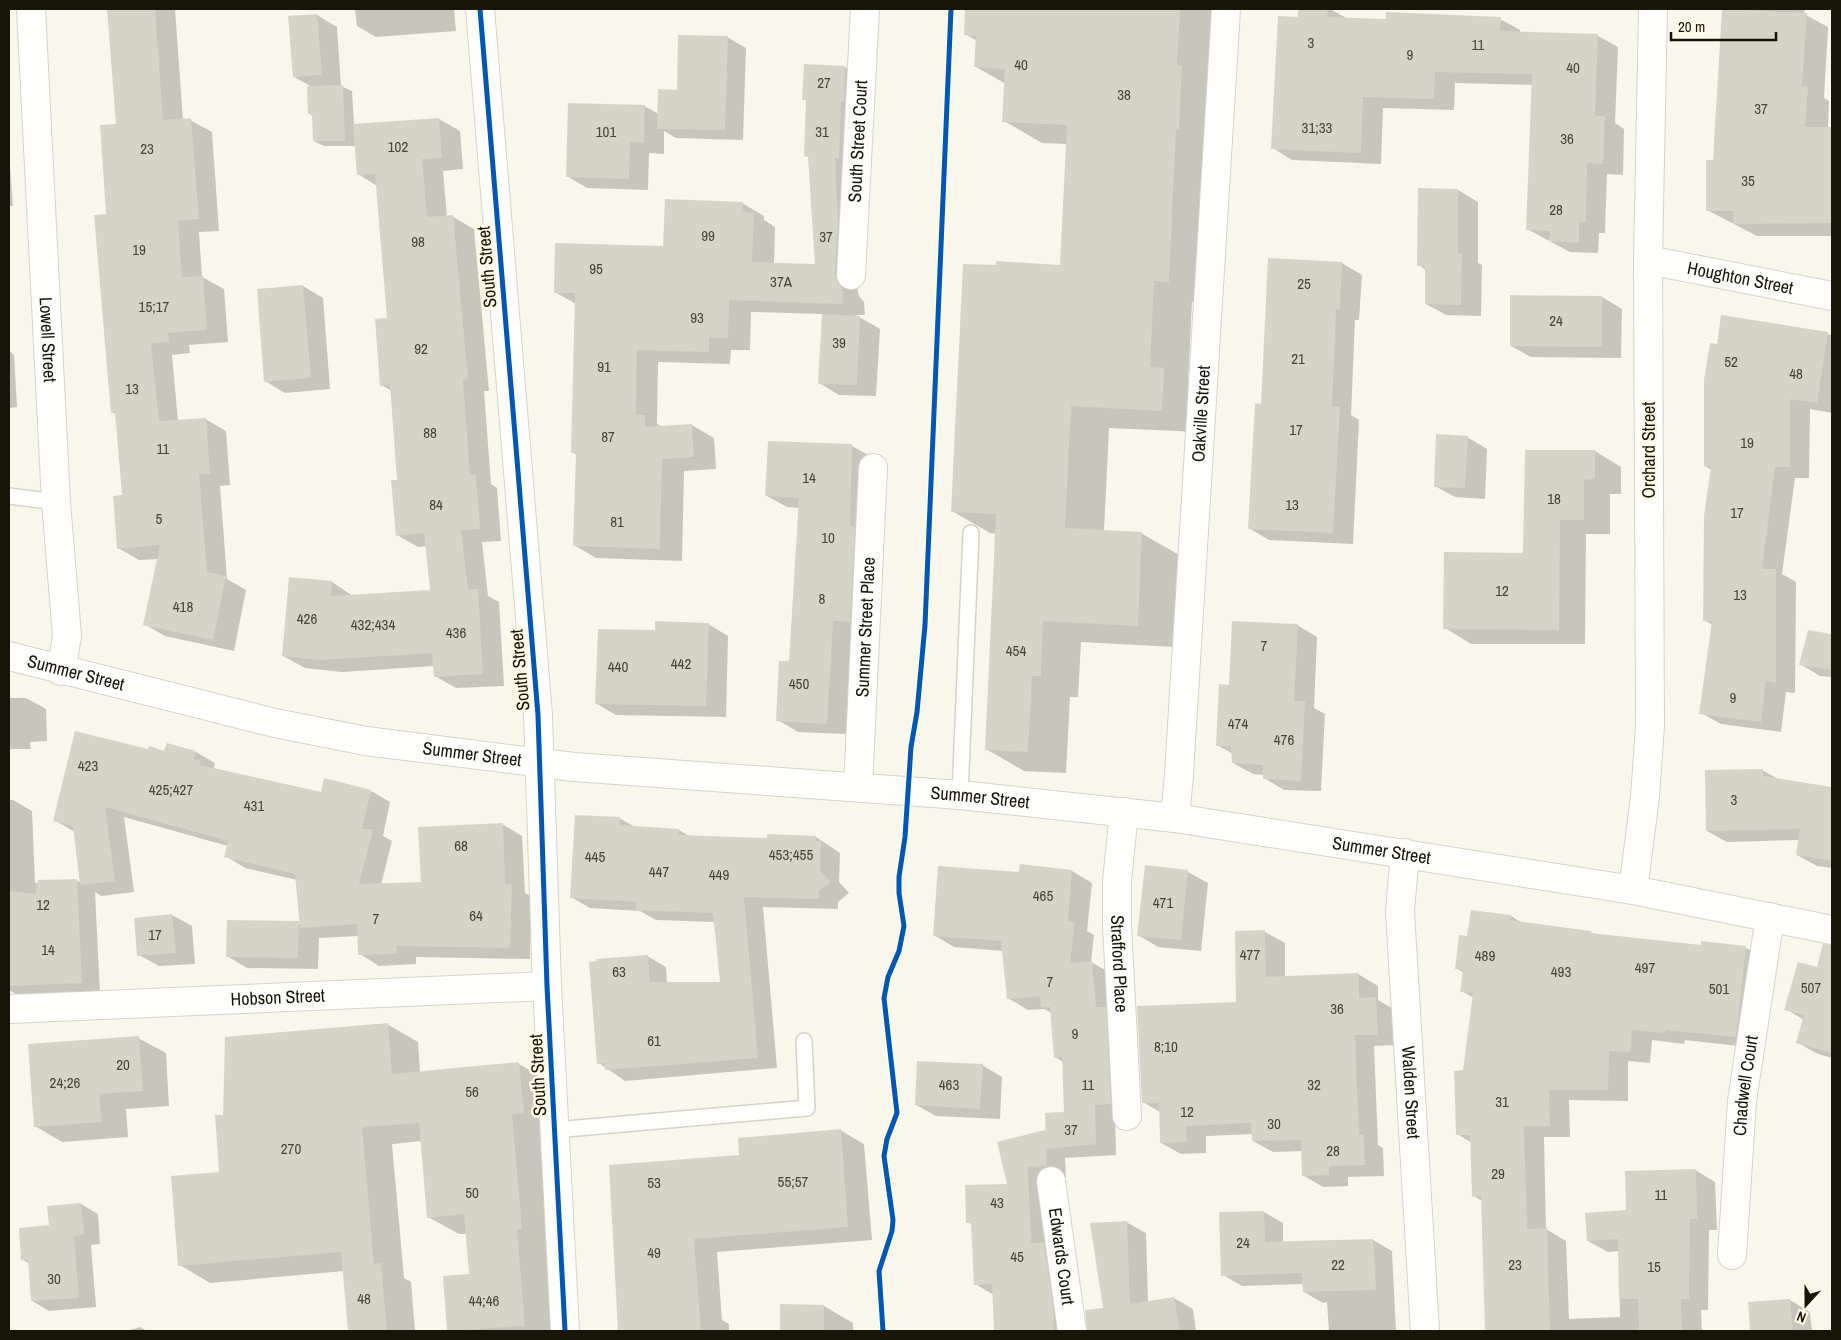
<svg xmlns="http://www.w3.org/2000/svg" width="1841" height="1340" font-family="'Archivo Narrow',sans-serif">
  <style>
    .shadow { fill: #0003 }
    .building { fill: #d6d4c7 }
    .lines { fill: none; stroke-linecap: round; stroke-linejoin: round }
    .lane-casing { stroke: #d5d3c7; stroke-width: 18 }
    .street-casing { stroke: #d5d3c7; stroke-width: 30 }
    .secondary-casing { stroke: #d5d3c7; stroke-width: 30 }
    .lane { stroke: #fefefc; stroke-width: 15 }
    .street { stroke: #fefefc; stroke-width: 28 }
    .secondary { stroke: #fefefc; stroke-width: 28 }
    .cycleway-casing { stroke: #fffbe6; stroke-width: 8 }
    .cycleway { stroke: #0057b8; stroke-width: 5 }
    .labels { text-anchor: middle; stroke-width: 5; stroke-linejoin: round; paint-order: stroke }
    .number-label { font-size: 15px; fill: #474438 }
    .street-label { font-size: 18px; fill: #171408; stroke: #fffbe6 }
  </style>
  <rect width="100%" height="100%" fill="#f9f7ec"/>
  <!-- shadow -->
  <path class="shadow" d="M109 9H175L183 120H190L212 132 219 231 199 232 202 277 224 289 228 342 189 345 190 353 172 355 178 421 205 419 226 431 230 485 220 486 227 579 246 590 234 651 165 636 144 624 158 559 139 560 118 548 123 497 117 415 112 412 107 215 117 125Z
    M355 9H454L456 31 376 37 357 26Z
    M966 9H1218L1206 303 1192 302 1188 383 1201 391 1199 432 1109 428 1104 531 1141 533 1179 555 1175 647 1081 642 1078 697H1070L1066 773 1024 771 986 749 996 534 990 533 952 511 1061 266 1067 144 1042 143 1004 121 1006 84 976 67 977 41 965 34Z
    M1299 9H1330L1348 19H1500L1520 30V33L1598 36 1618 47 1615 123 1624 129 1623 175 1607 174 1605 233H1599L1598 253 1570 252 1527 229 1533 85 1455 83 1454 110 1383 108 1381 164 1292 160 1273 148Z
    M1723 9H1805L1804 14 1828 27 1824 98 1829 101 1828 128H1832V236H1757L1707 210 1714 161Z
    M317 15 337 27 341 86 352 91 354 125 439 119 460 131 463 169 443 171 447 217H453L474 229 489 391H484L491 484 497 488 501 541 482 542 488 596 499 602 504 686 456 688 435 676 434 666 342 672 305 668 283 656 290 578 332 582 353 596 432 591 427 546 418 547 397 535 399 481 392 391 381 385 388 319 377 186 358 174 356 146H324L314 141 313 116 310 114 312 87 294 77Z
    M727 37 746 48 743 140 676 138 664 131V154L649 153 648 190 587 188 567 176 644 106 659 114Z
    M805 66 845 67 867 80 857 287 859 296 864 302 865 315H856L880 329 876 396 839 395 819 383 823 314 751 312 750 350H731L730 364 658 362 657 424 663 427 692 425 714 438 716 469 684 471 682 561 596 558 574 545 577 455 572 452 576 304 555 292 665 247 742 203 764 216V220L775 227 774 264 816 265 810 158 806 156 807 101 804 99Z
    M9 153 13 206H9Z
    M1458 190 1478 202V263L1482 265 1481 316 1446 315 1426 304V270L1419 265Z
    M1342 263 1362 275 1359 320H1355L1351 415 1359 420 1353 544 1269 540 1249 528 1262 405Z
    M303 286 323 298 330 389 285 393 265 381Z
    M1602 297 1622 309 1621 358 1531 357 1511 346Z
    M1722 317 1832 335V413L1810 409 1809 478H1795L1782 574 1796 582 1795 693 1786 692 1781 732 1721 724 1701 713 1713 625 1704 620 1712 470 1705 466Z
    M9 351 14 355 17 407 9 408Z
    M1467 437 1487 449 1485 499 1455 497 1435 486Z
    M852 446 872 457 847 734 798 732 778 720 791 662 800 508 787 507 767 496Z
    M1526 451H1595L1621 467V494H1610V534H1586L1585 644H1471L1445 628 1525 554Z
    M708 624 728 636 726 717 616 715 597 704 656 631Z
    M1297 625 1317 637 1314 708 1325 714 1321 791 1284 790 1264 778V775L1253 774 1233 763V754L1217 745 1230 686Z
    M1809 632 1832 635V677L1820 676 1800 664Z
    M9 698H26L46 709 47 741 30 742 31 749H9Z
    M149 750 196 752 215 763 214 769 322 794 371 791 390 802 383 836 392 841 381 885 422 883 502 824 522 836 525 893 531 896 530 959 416 957V964L379 966 360 954 359 936 319 938 318 969 247 968 227 956 299 923 301 924 297 880 245 868 226 856 228 846 124 817 134 892 101 896 95 892 100 993 19 996 9 990V800H13L32 811 35 883 76 880 81 883 75 832 54 820Z
    M1762 770 1778 779 1832 788V868L1817 866 1797 855 1799 840 1727 842 1707 831Z
    M619 818 635 827 679 830 691 837 768 839 816 837 840 853 839 882 849 893 838 902V909L763 907 777 1068 625 1081 599 1063 647 956 666 967 667 983 721 984 715 922 656 920 640 911 590 908 571 897Z
    M1021 866 1072 871 1092 883 1087 931 1094 935 1091 962 1112 974 1116 1155 1065 1158 1066 1177H1047L1072 1331H995L994 1295 975 1284 972 1225 968 1222 1009 1185 1045 1131 1047 1133 1065 1113 1063 1062 1055 1057 1052 1013 1044 1009 1028 1010 1008 998 1003 951 954 947 934 935 1020 874Z
    M1146 867 1188 872 1208 883 1201 951 1158 947 1138 935Z
    M172 915 192 926 195 964 159 966 139 955Z
    M1511 916 1524 924 1591 932 1595 935 1702 946 1746 948 1766 959 1756 1048 1685 1040 1684 1044 1652 1040 1650 1063 1628 1061V1101L1569 1100 1570 1137H1544L1546 1229 1566 1241 1569 1319 1620 1317 1619 1251 1608 1252 1588 1241 1628 1211 1695 1170 1715 1182 1717 1230H1709L1708 1310H1701L1702 1331H1486L1482 1201 1474 1196 1472 1143 1457 1134 1474 998 1462 991 1464 973 1456 968 1468 938Z
    M1236 932H1265L1285 943V977L1358 974 1378 986V1000L1395 1010 1397 1045 1374 1046 1378 1145 1383 1148 1384 1176 1348 1177V1186L1323 1187 1304 1176 1302 1151 1273 1152 1253 1141V1134L1206 1136V1153L1181 1154 1161 1143 1160 1112 1143 1102 1237 1003Z
    M1820 958 1832 961V1058L1818 1054 1798 1043 1804 1020 1786 1009 1818 969Z
    M387 1024 418 1042 420 1072 519 1064 549 1081 554 1331H449L444 1277 470 1275 467 1234H459L428 1217 422 1141 392 1144 404 1278 411 1282 415 1331H349L344 1271 210 1283 180 1265 221 1173 224 1116Z
    M138 1038 166 1053 169 1106 126 1109 128 1137 62 1142 35 1126Z
    M982 1065 1002 1077 1000 1119 936 1116 916 1105Z
    M840 1130 864 1144 872 1240 717 1252 722 1320 729 1324V1331H620L617 1295 741 1156Z
    M81 1204 98 1214 100 1244 91 1245 96 1307 49 1311 32 1301 30 1264 23 1260 50 1226Z
    M1264 1212 1283 1223V1243L1373 1240 1392 1251 1396 1331H1329L1327 1302 1323 1303 1304 1292V1284L1242 1286 1223 1275Z
    M1126 1222 1146 1233 1148 1302 1174 1298 1193 1309 1196 1331H1108L1092 1224Z
    M1790 1300 1810 1312 1812 1331H1752L1749 1304Z
    M781 1306H824L853 1323V1331H781Z
    M140 1327 147 1331H126Z"/>
  <!-- building -->
  <path class="building" d="M107 9H155L163 120 191 118 199 219 178 221 182 277 203 276 207 330 168 333 169 342 151 343 159 421 206 418 210 474H199L207 572 226 576 213 640 143 625 160 545 117 549 113 496 122 495 115 412 111 413 108 379 94 215 106 214 100 125 116 124Z
    M965 9H1180L1177 65 1182 66 1179 129H1176L1169 282 1154 281 1150 367 1164 368 1162 411 1071 406 1065 528 1142 532 1138 626 1043 621 1041 676H1032L1028 752 985 750 996 514 951 512 963 264 996 265V261L1060 265 1067 125 1002 122 1005 69 974 67 976 36 964 35Z
    M1298 9H1328L1327 17 1386 19V12L1501 17 1500 31 1598 34 1595 116H1605L1603 164 1587 163 1586 222H1579V243L1549 241 1550 231 1526 230 1532 74 1435 72 1434 99 1363 97 1361 153 1271 149 1278 16 1298 17Z
    M1722 9 1807 13 1802 86 1808 87 1805 127H1832V223L1733 224V211H1706V160H1713Z
    M317 14 322 75 293 77 288 16Z
    M678 35 728 36 725 130 657 129 658 89 677 90Z
    M804 64 845 66 844 102 841 101 839 158H835L838 218 835 274 837 282 842 288 843 304 729 300 728 338H709V352L637 350 636 415H645V427L692 424 694 457 662 459 660 549 573 546 576 453H571L575 293H554L555 243 663 246 665 199 743 202 742 212 754 213 752 262 815 264 808 157 804 156 806 100H802Z
    M343 85 345 141H313L312 114H308L307 86Z
    M568 103 645 105 644 143 630 142 629 179 566 177Z
    M439 118 442 158 422 159 427 217 453 215 468 379 463 380 470 475 476 474 480 529 461 530 468 589H478L483 674 434 677 432 653 320 660 282 656 289 577 332 581 331 596 430 590 424 533 396 536 391 480H397L390 385 380 386 375 319 387 318 375 174 357 175 353 124Z
    M1418 188 1458 189V253H1462L1461 305 1425 304V266H1417Z
    M1268 258 1342 262 1340 309H1336L1332 407H1340L1333 533 1248 529 1255 403 1261 404Z
    M303 285 311 378 264 382 257 289Z
    M1510 295 1602 296V347L1510 346Z
    M822 314 860 316 857 385 818 384Z
    M1721 315 1828 332 1817 403 1790 399V467H1775L1762 569H1776V683L1766 681 1761 722 1699 714 1712 621H1703L1704 516 1711 466H1704V380L1710 343 1717 344Z
    M1436 434 1468 436 1465 488 1434 487Z
    M768 441 852 444 850 526 855 527 850 622 833 621 827 724 776 721 779 661H789L799 498 765 496Z
    M1525 450H1595V479L1584 480V520H1560L1559 630 1443 629 1444 552 1523 553Z
    M655 621 709 623 706 706 595 704 598 629 655 630Z
    M1232 621 1298 624 1294 701H1305L1301 781 1263 779V765L1232 763 1231 746H1216L1219 684 1229 685Z
    M1808 630 1832 634V670L1799 665Z
    M75 731 148 749 149 746 164 751 167 743 196 751 194 759 201 761 200 765 321 792 324 778 371 790 362 829H373L359 884 421 882 418 827 503 823 505 884H512L510 948 396 946 397 954 358 955 357 924 300 928 295 874 224 857 228 841 105 807 115 881 80 885 73 826 53 821Z
    M1763 769V776L1832 787V861L1796 855 1800 829 1706 831 1705 770Z
    M575 815 620 817 619 825 679 829V835L767 838V834L816 836V841H821L820 870 831 882 819 891V899L744 897 758 1058 605 1070V1063L597 1064 589 962 597 961 596 959 648 955 650 982H720L713 913 636 910V902L570 898Z
    M1020 864 1072 870 1068 921 1075 922 1070 963 1092 961 1096 1007H1106L1111 1104 1095 1105 1096 1144 1046 1149 1045 1113 1064 1112 1062 1057 1054 1058 1050 1007 1041 1008 1040 996 1007 999 1001 941 933 936 938 866 1019 872Z
    M1145 865 1188 870 1181 940 1137 936Z
    M77 879 82 983 9 986V891L35 894 38 880Z
    M1471 910 1511 915 1510 920 1591 931V933L1701 945V941L1746 946 1736 1037 1665 1030V1033L1632 1030 1630 1052 1609 1051 1608 1090H1549L1550 1126H1524L1527 1229 1547 1228 1550 1331H1485L1481 1196 1472 1197 1470 1135H1456L1454 1071 1463 1070 1473 993 1460 992 1463 970 1455 969 1459 935 1467 936Z
    M172 914 176 953 137 956 134 918Z
    M227 920 299 921 298 958 226 957Z
    M1265 930 1266 977 1359 973V998L1376 997 1378 1035H1355L1359 1135H1364L1365 1165 1329 1166V1175L1302 1176 1301 1140 1252 1141 1251 1123 1186 1126 1187 1142 1160 1143 1159 1103H1142L1137 1006 1236 1002 1235 931Z
    M1823 944 1832 945V1053L1796 1043 1804 1015 1784 1010 1798 962 1817 967Z
    M388 1023 392 1074 519 1062 524 1113 512 1114 522 1229H517L525 1326 447 1331 443 1276 469 1274 464 1214 427 1218 419 1123 362 1127 374 1264 381 1263 387 1331H348L341 1252 178 1266 171 1176 219 1172 215 1115H223L225 1037Z
    M139 1036 143 1091 99 1094 102 1122 34 1127 28 1044Z
    M917 1061 983 1064 980 1109 915 1105Z
    M841 1129 848 1227 694 1239 701 1331H618L609 1165 739 1155 738 1138Z
    M1045 1130 1047 1166 1028 1167 1031 1243H1044L1053 1306 1054 1331H994L992 1284 974 1285 971 1223H966L965 1185 1007 1184 997 1142Z
    M1696 1169 1697 1219H1690L1689 1299H1681L1682 1331H1639L1638 1299H1619L1618 1239 1587 1241 1585 1213 1626 1210 1625 1171Z
    M81 1203 84 1235 74 1236 79 1298 31 1301 28 1260H21L19 1228 49 1225 47 1206Z
    M1264 1211 1265 1242 1373 1239 1376 1290 1303 1292 1302 1273 1221 1276 1219 1212Z
    M1127 1221 1130 1304 1174 1297 1180 1331H1087L1085 1310 1103 1308 1090 1223Z
    M1790 1299 1793 1331H1750L1748 1302Z
    M780 1304 824 1305V1331H780Z"/>
  <g class="lines">
    <!-- lane casing -->
    <g class="lane-casing">
      <path id="lane" d="M9 496 56 502
        M960 795 971 533
        M554 1130 807 1108 804 1041"/>
    </g>
    <!-- street casing -->
    <g class="street-casing">
      <g id="street">
        <path id="s1" d="M31 9 56 502 67 636 61 671"/>
        <path d="M480 9 538 715 547 986 565 1331"/>
        <path id="s2" d="M1648 260 1832 296"/>
        <path id="s3" d="M851 275 865 9"/>
        <path id="s4" d="M858 787 873 468"/>
        <path id="s5" d="M1124 812 1117 881V925L1127 1116"/>
        <path id="s6" d="M1175 818 1179 775 1226 9"/>
        <path id="s7" d="M1405 853 1400 911 1425 1331"/>
        <path d="M1633 890 1645 797 1650 726 1648 260 1653 9"/>
        <path id="s8" d="M9 1009 547 986"/>
        <path id="s9" d="M1051 1181 1072 1331"/>
        <path id="s10" d="M1732 1255 1742 1101 1770 917"/>
      </g>
    </g>
    <!-- secondary casing -->
    <g class="secondary-casing">
      <g id="secondary">
        <path id="s11" d="M9 656 275 723 366 741 574 767 960 795 1175 818 1633 890 1832 930"/>
      </g>
    </g>
    <!-- lane -->
    <use href="#lane" class="lane"/>
    <!-- street -->
    <use href="#street" class="street"/>
    <!-- secondary -->
    <use href="#secondary" class="secondary"/>
    <!-- cycleway casing -->
    <g class="cycleway-casing">
      <path id="cycleway" d="M480 9 538 715 547 986 565 1331
        M883 1331 879 1271 892 1231 893 1220 884 1156 887 1139 897 1113 884 998 888 977 899 951 904 926 899 893V877L905 837 911 747 917 712 925 625 951 9"/>
    </g>
    <!-- cycleway -->
    <use href="#cycleway" class="cycleway"/>
  </g>
  <g class="labels">
    <!-- number labels -->
    <g class="number-label">
      <text x="1311" y="48">3</text>
      <text x="1478" y="50">11</text>
      <text x="1410" y="60">9</text>
      <text x="1021" y="70">40</text>
      <text x="1573" y="73">40</text>
      <text x="824" y="88">27</text>
      <text x="1124" y="100">38</text>
      <text x="1761" y="114">37</text>
      <text x="1317" y="133">31;33</text>
      <text x="606" y="137">101</text>
      <text x="822" y="137">31</text>
      <text x="1567" y="144">36</text>
      <text x="398" y="152">102</text>
      <text x="147" y="154">23</text>
      <text x="1748" y="186">35</text>
      <text x="1556" y="215">28</text>
      <text x="708" y="241">99</text>
      <text x="826" y="242">37</text>
      <text x="418" y="247">98</text>
      <text x="139" y="255">19</text>
      <text x="596" y="274">95</text>
      <text x="781" y="287">37A</text>
      <text x="1304" y="289">25</text>
      <text x="154" y="312">15;17</text>
      <text x="697" y="323">93</text>
      <text x="1556" y="326">24</text>
      <text x="839" y="348">39</text>
      <text x="421" y="354">92</text>
      <text x="1298" y="364">21</text>
      <text x="1731" y="367">52</text>
      <text x="604" y="372">91</text>
      <text x="1796" y="379">48</text>
      <text x="132" y="394">13</text>
      <text x="1296" y="435">17</text>
      <text x="430" y="438">88</text>
      <text x="608" y="442">87</text>
      <text x="1747" y="448">19</text>
      <text x="163" y="454">11</text>
      <text x="809" y="483">14</text>
      <text x="1554" y="504">18</text>
      <text x="436" y="510">84</text>
      <text x="1292" y="510">13</text>
      <text x="1737" y="518">17</text>
      <text x="159" y="524">5</text>
      <text x="617" y="527">81</text>
      <text x="828" y="543">10</text>
      <text x="1502" y="596">12</text>
      <text x="1740" y="600">13</text>
      <text x="822" y="604">8</text>
      <text x="183" y="612">418</text>
      <text x="307" y="624">426</text>
      <text x="373" y="630">432;434</text>
      <text x="456" y="638">436</text>
      <text x="1264" y="651">7</text>
      <text x="1016" y="656">454</text>
      <text x="681" y="669">442</text>
      <text x="618" y="672">440</text>
      <text x="799" y="689">450</text>
      <text x="1733" y="703">9</text>
      <text x="1238" y="729">474</text>
      <text x="1284" y="745">476</text>
      <text x="88" y="771">423</text>
      <text x="171" y="795">425;427</text>
      <text x="1734" y="805">3</text>
      <text x="254" y="811">431</text>
      <text x="461" y="851">68</text>
      <text x="791" y="860">453;455</text>
      <text x="595" y="862">445</text>
      <text x="659" y="877">447</text>
      <text x="719" y="880">449</text>
      <text x="1043" y="901">465</text>
      <text x="1163" y="908">471</text>
      <text x="43" y="910">12</text>
      <text x="476" y="921">64</text>
      <text x="376" y="924">7</text>
      <text x="155" y="940">17</text>
      <text x="48" y="955">14</text>
      <text x="1250" y="960">477</text>
      <text x="1485" y="961">489</text>
      <text x="1645" y="973">497</text>
      <text x="619" y="977">63</text>
      <text x="1561" y="977">493</text>
      <text x="1050" y="987">7</text>
      <text x="1811" y="993">507</text>
      <text x="1719" y="994">501</text>
      <text x="1337" y="1014">36</text>
      <text x="1075" y="1039">9</text>
      <text x="654" y="1046">61</text>
      <text x="1166" y="1052">8;10</text>
      <text x="123" y="1070">20</text>
      <text x="65" y="1088">24;26</text>
      <text x="949" y="1090">463</text>
      <text x="1088" y="1090">11</text>
      <text x="1314" y="1090">32</text>
      <text x="472" y="1097">56</text>
      <text x="1502" y="1107">31</text>
      <text x="1187" y="1117">12</text>
      <text x="1274" y="1129">30</text>
      <text x="1071" y="1135">37</text>
      <text x="291" y="1154">270</text>
      <text x="1333" y="1156">28</text>
      <text x="1498" y="1179">29</text>
      <text x="793" y="1187">55;57</text>
      <text x="654" y="1188">53</text>
      <text x="472" y="1198">50</text>
      <text x="1661" y="1200">11</text>
      <text x="997" y="1208">43</text>
      <text x="1243" y="1248">24</text>
      <text x="654" y="1258">49</text>
      <text x="1017" y="1262">45</text>
      <text x="1338" y="1270">22</text>
      <text x="1515" y="1270">23</text>
      <text x="1654" y="1272">15</text>
      <text x="54" y="1284">30</text>
      <text x="364" y="1304">48</text>
      <text x="484" y="1306">44;46</text>
    </g>
    <!-- street labels -->
    <g class="street-label">
      <text dy="6" stroke="none"><textPath href="#s3" startOffset="134">South Street Court</textPath></text>
      <text transform="translate(487 267) rotate(-95)" y="6">South Street</text>
      <text dy="6" stroke="none"><textPath href="#s2" startOffset="94">Houghton Street</textPath></text>
      <text dy="6" stroke="none"><textPath href="#s1" startOffset="331">Lowell Street</textPath></text>
      <text dy="6" stroke="none"><textPath href="#s6" startOffset="405">Oakville Street</textPath></text>
      <text transform="translate(1649 450) rotate(-90)" y="6">Orchard Street</text>
      <text dy="6" stroke="none"><textPath href="#s4" startOffset="160">Summer Street Place</textPath></text>
      <text transform="translate(520 670) rotate(-95)" y="6">South Street</text>
      <text dy="6" stroke="none"><textPath href="#s11" startOffset="69">Summer Street</textPath></text>
      <text dy="6" stroke="none"><textPath href="#s11" startOffset="474">Summer Street</textPath></text>
      <text dy="6" stroke="none"><textPath href="#s11" startOffset="984">Summer Street</textPath></text>
      <text dy="6" stroke="none"><textPath href="#s11" startOffset="1389">Summer Street</textPath></text>
      <text dy="6" stroke="none"><textPath href="#s5" startOffset="152">Strafford Place</textPath></text>
      <text dy="6" stroke="none"><textPath href="#s8" startOffset="269">Hobson Street</textPath></text>
      <text transform="translate(538 1075) rotate(-93)" y="6">South Street</text>
      <text dy="6" stroke="none"><textPath href="#s10" startOffset="170">Chadwell Court</textPath></text>
      <text dy="6" stroke="none"><textPath href="#s7" startOffset="240">Walden Street</textPath></text>
      <text dy="6" stroke="none"><textPath href="#s9" startOffset="76">Edwards Court</textPath></text>
    </g>
  </g>
  <!-- border -->
  <rect width="1841" height="1340" fill="none" stroke="#171408" stroke-width="20"/>
  <!-- north arrow -->
  <g transform="translate(1806 1305) rotate(201)" stroke="#fffbe6" stroke-width="4" paint-order="stroke">
  <path d="M0-4L9 19L0 12L-9 19Z" fill="#171408"/>
  <text y="-8" font-size="14" font-weight="bold" text-anchor="middle" fill="#171408">N</text>
  </g>
  <!-- scale -->
  <path d="M1671 32v8h105v-8" fill="none" stroke="#171408" stroke-width="2.5"/>
  <text x="1678" y="32" font-size="15" fill="#171408" stroke="#fffbe6" stroke-width="4" paint-order="stroke">20 m</text>
</svg>
